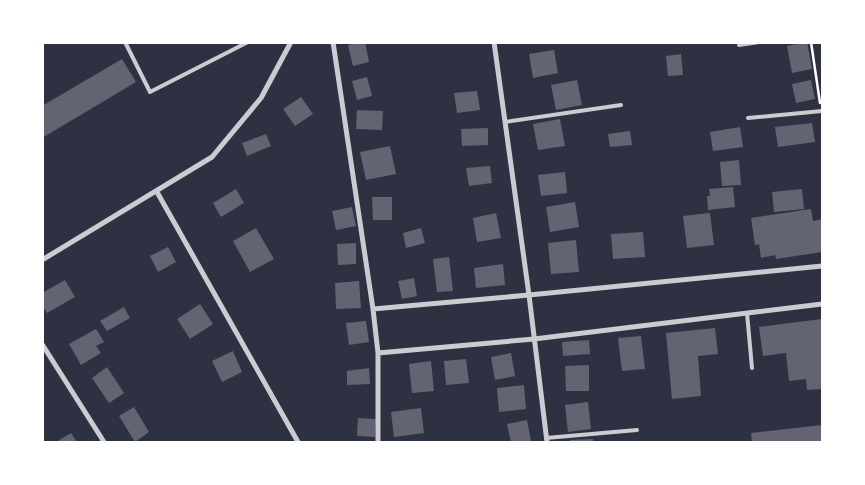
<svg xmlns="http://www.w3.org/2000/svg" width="865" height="485" font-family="Lora,serif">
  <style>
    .building { fill: #626471 }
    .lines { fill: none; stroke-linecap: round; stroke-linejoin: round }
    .path { stroke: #fff; stroke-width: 2.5 }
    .service { stroke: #caccd0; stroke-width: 4 }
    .minor { stroke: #caccd0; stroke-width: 5 }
  </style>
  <rect width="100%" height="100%" fill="#2d3142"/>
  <!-- building -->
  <path class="building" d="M358 42H365L369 62 353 66 348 45Z
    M807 42 812 69 792 73 787 46Z
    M554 50 558 73 533 78 529 54Z
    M681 54 683 75 668 76 666 56Z
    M122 59 136 82 42 138V106Z
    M367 77 372 96 357 100 352 81Z
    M577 80 582 105 556 110 551 85Z
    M811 80 815 99 796 103 792 84Z
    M477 91 480 110 457 113 454 93Z
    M301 97 313 114 295 126 283 109Z
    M357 110 383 111 382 130 356 129Z
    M560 119 565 146 538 150 533 124Z
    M812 123 815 142 778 147 775 127Z
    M740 127 743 147 713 151 710 132Z
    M488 128V145L462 146 461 129Z
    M630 131 632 145 610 147 608 134Z
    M266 134 271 146 247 156 242 143Z
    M390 146 396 174 366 180 360 152Z
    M739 160 741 185 722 186 720 162Z
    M490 166 492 183 469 186 466 168Z
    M565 172 567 193 541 196 538 175Z
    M733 187 735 207 708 210 707 196H710L709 189Z
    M236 189 244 203 221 217 213 203Z
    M802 189 804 209 774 212 772 192Z
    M372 197H392V220H373Z
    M575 202 579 227 550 232 546 207Z
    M352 207 356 226 336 230 332 211Z
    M811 209 813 221 822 219V252L776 259 775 255 761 258 759 244 755 245 751 218Z
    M496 213 501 238 477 242 473 218Z
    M710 213 714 245 687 248 683 216Z
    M256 228 274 259 250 272 233 241Z
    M421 228 425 243 406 248 403 233Z
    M643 232 645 257 613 259 611 234Z
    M576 240 579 272 551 274 548 243Z
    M356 243V264L338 265 337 244Z
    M168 247 176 262 158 272 150 256Z
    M449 257 453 291 437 292 433 259Z
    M503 264 505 285 476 288 474 268Z
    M414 278 417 296 402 299 398 281Z
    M65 280 75 297 47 313 42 305V293Z
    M359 281 361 308 336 309 335 283Z
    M200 304 213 324 190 339 177 319Z
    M124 307 130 318 107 331 100 321Z
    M822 319V389L807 390 806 379 789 381 786 353 763 356 759 327Z
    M366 321 369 342 349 345 346 323Z
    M715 328 718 354 698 356 701 396 672 399 666 333Z
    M96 329 104 342 96 346 101 353 81 365 69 344Z
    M641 336 645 369 622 371 618 338Z
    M589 340 590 354 563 356 562 342Z
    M233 351 242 372 222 382 212 361Z
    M511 353 515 376 495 380 491 357Z
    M466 359 469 383 446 385 444 361Z
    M431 361 434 391 412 393 409 364Z
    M589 365V391H566L565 366Z
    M107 367 124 393 109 403 92 378Z
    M369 368 370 384 347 385V371Z
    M524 385 526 409 499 412 497 388Z
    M588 402 591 429 568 432 565 405Z
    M134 407 149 432 135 442 119 416Z
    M421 408 424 433 394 437 391 412Z
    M358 418 376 419 375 437 357 436Z
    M527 420 531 441 511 442 507 424Z
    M822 425V442H752L751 433Z
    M71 433 77 442H56Z
    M593 439V442H570V440Z"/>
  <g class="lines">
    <!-- path -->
    <path class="path" d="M811 42 820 103"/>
    <!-- service -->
    <path class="service" d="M125 42 150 92 248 42
      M739 45 759 42
      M748 118 822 111
      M505 122 621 105
      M747 313 752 368
      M546 438 637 430"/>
    <!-- minor -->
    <path class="minor" d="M333 42 373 309 378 353V442
      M494 42 529 295 547 442
      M157 192 298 442
      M42 260 212 157 261 98 291 42
      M373 309 529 295 822 266
      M42 344 104 442
      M378 353 534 339 822 304"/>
  </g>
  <!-- border -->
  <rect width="865" height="485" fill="none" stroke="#ffffff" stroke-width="88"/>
</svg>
